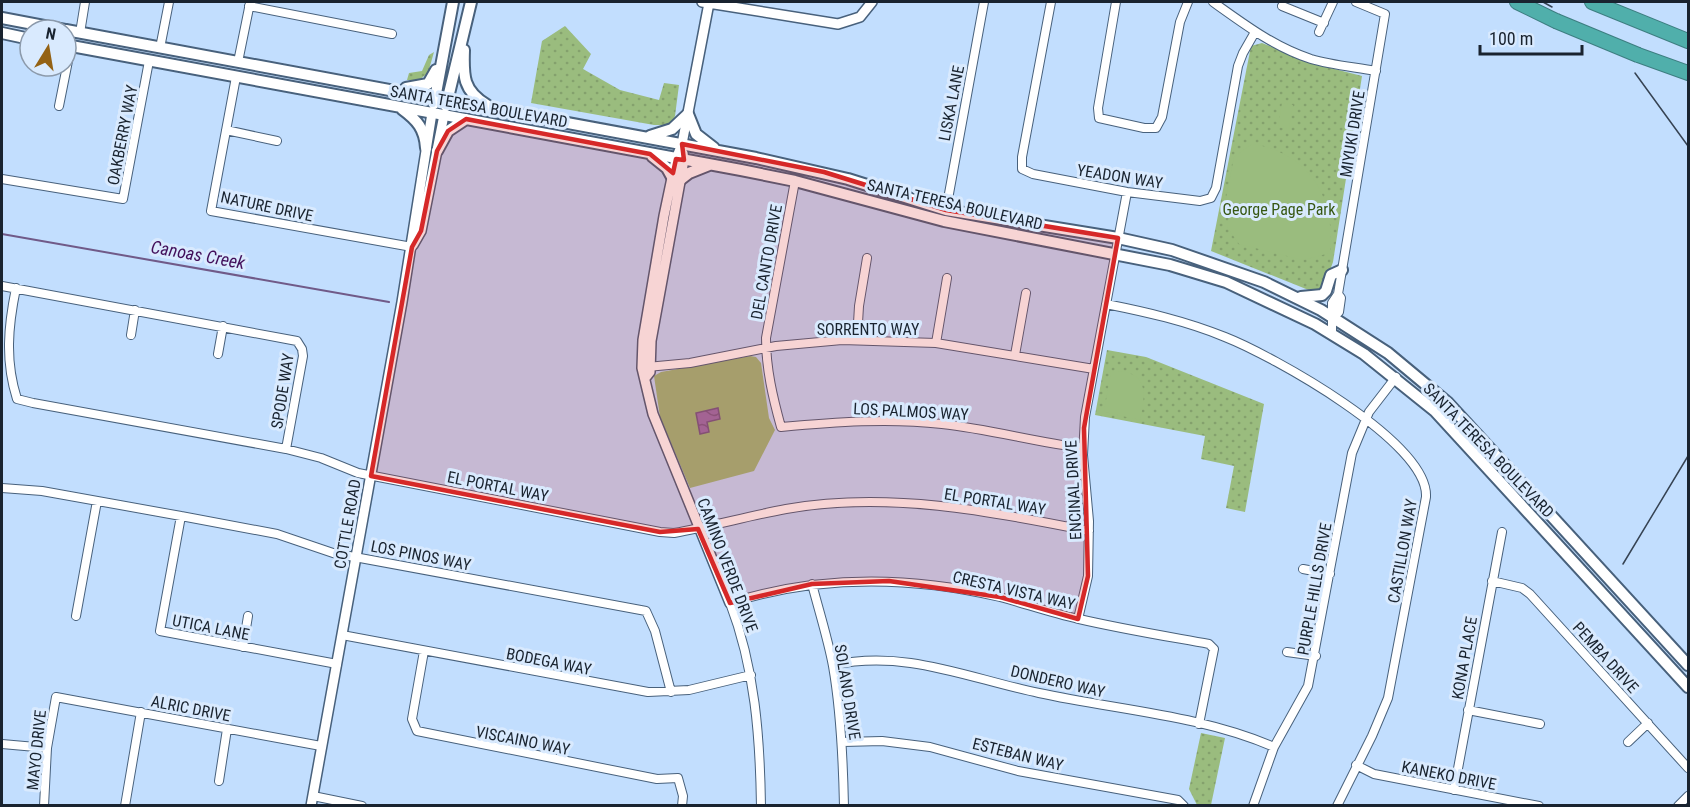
<svg xmlns="http://www.w3.org/2000/svg" width="1690" height="807" font-family="'Roboto Condensed',sans-serif">
  <style>
    .green { fill: url(#green-dots) }
    .pitch { fill: #9abc7e }
    .water { fill: url(#water-waves); stroke: #705a88; stroke-width: 1.5 }
    .lines { fill: none; stroke-linecap: round; stroke-linejoin: round }
    .stream { stroke: #705a88; stroke-width: 2 }
    .minor-casing { stroke: #48617c; stroke-width: 10 }
    .tertiary-casing { stroke: #48617c; stroke-width: 12 }
    .secondary-casing { stroke: #48617c; stroke-width: 14 }
    .motorway-casing { stroke: #3d7e80; stroke-width: 16 }
    .minor { stroke: #fff; stroke-width: 8 }
    .tertiary { stroke: #fff; stroke-width: 9 }
    .secondary { stroke: #fff; stroke-width: 10 }
    .motorway { stroke: #50afab; stroke-width: 14 }
    .tram { stroke: #364353; stroke-width: 1.5 }
    .motorway-bridge-casing { stroke: #3d7e80; stroke-width: 16; stroke-linecap: butt }
    .motorway-bridge { stroke: #50afab; stroke-width: 14 }
    .marked { fill: #d62828; fill-opacity: 0.2; stroke: #d62828; stroke-width: 4.5; stroke-linejoin: round }
    .labels { text-anchor: middle; stroke-width: 6; stroke-linejoin: round; paint-order: stroke }
    .street-label { font-size: 16px; fill: #19232f; stroke: #d9eafe }
    .park-label { font-size: 16px; fill: #375713; stroke: #d9eafe }
    .water-label { font-size: 18px; font-style: italic; fill: #420f5a; stroke: #d9eafe }
  </style>
  <defs>
    <pattern id="green-dots" width="8" height="8" patternUnits="userSpaceOnUse" patternTransform="scale(1.5)"><rect width="8" height="8" fill="#9abc7e"/><path d="M2 2h.1M6 6h.1" fill="none" stroke="#84a16d" stroke-width="1.8" stroke-linecap="round"/></pattern>
    <pattern id="water-waves" width="16" height="10" patternUnits="userSpaceOnUse" patternTransform="scale(1.5)"><rect width="16" height="10" fill="#9672ae"/><path d="M0 5q4-4 8 0t8 0" fill="none" stroke="#7a5d8e"/></pattern>
  </defs>
  <rect width="100%" height="100%" fill="#c2defe"/>
  <!-- green -->
  <path class="green" d="M565 26 591 54 583 69 620 90 659 100 664 83 679 85 675 116 670 125H654L531 103 542 41Z
    M1262 43 1311 63 1362 76 1333 262 1321 295 1211 251 1251 46Z
    M434 52 428 73 419 80H407L409 73 422 71 429 55Z
    M1107 350 1146 357 1264 404 1245 512 1226 508 1234 466 1201 459 1205 436 1095 415Z
    M1201 733 1225 738 1211 805H1197L1189 789Z"/>
  <!-- pitch -->
  <path class="pitch" d="M1282 103 1293 105 1289 129 1278 127Z
    M1252 144C1309 153 1336 197 1330 253L1303 260 1239 244 1227 227 1230 214 1224 208 1234 157Z
    M750 356 756 357 761 363 769 418 775 430 754 471 690 488 660 417 654 376 661 372Z
    M1111 371C1147 370 1147 390 1140 420L1104 412Z"/>
  <!-- water -->
  <path class="water" d="M718 408 720 419 707 422 709 432 700 434 696 413Z"/>
  <g class="lines">
    <!-- stream -->
    <path class="stream" d="M2 234 389 302"/>
    <!-- minor casing -->
    <g class="minor-casing">
      <path id="minor" d="M1051 2 1022 157V169L1033 174 1127 192 1200 201 1211 198 1216 188 1238 66 1243 53 1255 32
        M1116 2 1098 108 1099 118 1144 128H1156L1162 117 1180 22 1188 2
        M1213 2C1244 24 1274 47 1311 59 1331 65 1354 67 1376 71
        M249 6 392 34
        M1282 6 1324 23
        M1319 32 1333 2
        M80 33 85 2
        M160 48 169 2
        M238 62 250 3
        M236 77 211 211 412 247
        M59 106 71 46
        M226 130 277 141
        M2 179 123 199 149 61
        M795 181 766 338C766 369 773 398 781 427 835 422 888 418 942 424 989 429 1035 442 1083 448
        M946 210 984 2
        M2 286 297 341 302 349 303 356 286 449
        M16 288C8 327 5 361 17 399L33 403 286 449 321 458 358 473 660 532 674 533C712 526 749 516 786 509 887 491 990 511 1089 531
        M1106 304C1146 312 1186 321 1225 337 1271 355 1429 442 1426 497L1388 698 1372 736 1337 806
        M1334 317 1339 312 1341 298 1338 294 1385 14 1356 2
        M1332 333V303L1338 294
        M131 335 135 310
        M857 340 859 306 867 258
        M936 343 947 278
        M218 354 223 326
        M1015 355 1026 293
        M647 367 690 363 776 346 842 340 936 343 1094 369
        M2 488 42 491 181 516 277 534 333 553 646 611 655 631 671 692
        M181 516 160 631 337 664
        M1303 569 1330 574
        M1492 581 1522 588 1530 594 1688 768
        M812 584C819 611 828 639 833 666 841 712 843 758 844 806
        M76 616 97 501
        M1078 619 1088 576 1089 521 1083 455 1085 417 1127 192
        M342 635 648 692 689 690 751 675
        M243 647 248 616
        M424 651 412 719 417 731 657 779 678 778 683 796 682 806
        M1287 652 1316 656
        M833 665C906 649 970 679 1039 693 1117 710 1200 715 1274 747
        M1468 710 1540 724
        M843 742 882 741 930 747 1018 771 1178 800 1184 806
        M1628 742 1648 723
        M2 744 47 748
        M1356 765 1374 774 1539 806
        M219 781 227 729
        M1454 790 1502 532
        M313 796 362 806
        M44 806 47 748 56 697 321 746
        M125 806 141 712
        M761 806C760 737 755 668 730 603 818 575 910 576 1000 597 1026 604 1052 613 1079 619 1122 629 1165 636 1209 644L1214 649 1199 724
        M1253 806 1274 747 1308 686 1352 453 1369 412 1396 377
        M1678 806 1688 796"/>
    </g>
    <!-- tertiary casing -->
    <g class="tertiary-casing">
      <path id="tertiary" d="M702 2 838 24 860 17 872 2
        M709 3 682 144 676 159 664 216 643 340 642 368 653 414 730 603
        M413 245 421 231 444 115
        M646 377 650 372 651 341 684 160 683 153
        M311 806 402 302 432 113"/>
    </g>
    <!-- secondary casing -->
    <g class="secondary-casing">
      <path id="secondary" d="M2 18 65 30
        M66 30 756 158 848 179 946 210 1118 238 1172 250 1264 282 1321 310 1388 353 1448 403 1688 665
        M2 33 30 39
        M66 45 741 170 795 181 944 221 1170 265 1226 282 1315 324 1364 354 1435 411 1688 687
        M464 50C463 76 463 91 487 105
        M406 88 428 84 436 70
        M434 104 453 2
        M446 106 471 2
        M402 109C417 120 425 129 426 148
        M650 136 672 129 688 114 696 134 714 148
        M437 151 448 131 466 119
        M652 156 667 168 672 177
        M680 180 689 173 709 165
        M1301 297 1322 295 1326 291 1331 275 1342 270"/>
    </g>
    <!-- motorway casing -->
    <g class="motorway-casing">
      <path id="motorway" d="M1517 2 1556 21
        M1592 2 1688 41
        M1638 55 1688 73"/>
    </g>
    <!-- minor -->
    <use href="#minor" class="minor"/>
    <!-- tertiary -->
    <use href="#tertiary" class="tertiary"/>
    <!-- secondary -->
    <use href="#secondary" class="secondary"/>
    <!-- motorway -->
    <use href="#motorway" class="motorway"/>
    <!-- tram -->
    <path class="tram" d="M1543 2 1552 7
      M1635 73 1688 146
      M1623 564 1688 456"/>
    <!-- motorway-bridge casing -->
    <g class="motorway-bridge-casing">
      <path id="motorway-bridge" d="M1556 21 1638 55"/>
    </g>
    <!-- motorway-bridge -->
    <use href="#motorway-bridge" class="motorway-bridge"/>
  </g>
  <!-- marked area -->
  <path class="marked" d="M466 119 650 154 673 173 676 159 684 160 682 144 824 172 946 210 1118 238 1084 428 1088 576 1078 619 1000 597 889 581 812 584 730 603 698 529 660 532 371 476 412 247 421 231 437 151 448 131Z"/>
  <g class="labels">
    <!-- street labels -->
    <g class="street-label">
      <text transform="translate(951 103) rotate(-79)" y="6">LISKA LANE</text>
      <text transform="translate(479 106) rotate(10)" y="6">SANTA TERESA BOULEVARD</text>
      <text transform="translate(1352 134) rotate(-81)" y="6">MIYUKI DRIVE</text>
      <text transform="translate(122 135) rotate(-79)" y="6">OAKBERRY WAY</text>
      <text transform="translate(1120 176) rotate(9)" y="6">YEADON WAY</text>
      <text transform="translate(955 204) rotate(13)" y="6">SANTA TERESA BOULEVARD</text>
      <text transform="translate(267 206) rotate(12)" y="6">NATURE DRIVE</text>
      <text transform="translate(766 262) rotate(-80)" y="6">DEL CANTO DRIVE</text>
      <text x="868" y="335">SORRENTO WAY</text>
      <text transform="translate(282 391) rotate(-81)" y="6">SPODE WAY</text>
      <text transform="translate(911 411) rotate(3)" y="6">LOS PALMOS WAY</text>
      <text transform="translate(1489 450) rotate(46)" y="6">SANTA TERESA BOULEVARD</text>
      <text transform="translate(498 486) rotate(11)" y="6">EL PORTAL WAY</text>
      <text transform="translate(1073 490) rotate(-93)" y="6">ENCINAL DRIVE</text>
      <text transform="translate(995 501) rotate(9)" y="6">EL PORTAL WAY</text>
      <text transform="translate(347 524) rotate(-80)" y="6">COTTLE ROAD</text>
      <text transform="translate(1402 551) rotate(-80)" y="6">CASTILLON WAY</text>
      <text transform="translate(421 555) rotate(11)" y="6">LOS PINOS WAY</text>
      <text transform="translate(728 565) rotate(69)" y="6">CAMINO VERDE DRIVE</text>
      <text transform="translate(1314 589) rotate(-80)" y="6">PURPLE HILLS DRIVE</text>
      <text transform="translate(1014 590) rotate(13)" y="6">CRESTA VISTA WAY</text>
      <text transform="translate(211 627) rotate(11)" y="6">UTICA LANE</text>
      <text transform="translate(1606 657) rotate(48)" y="6">PEMBA DRIVE</text>
      <text transform="translate(1464 658) rotate(-80)" y="6">KONA PLACE</text>
      <text transform="translate(549 661) rotate(11)" y="6">BODEGA WAY</text>
      <text transform="translate(1058 681) rotate(13)" y="6">DONDERO WAY</text>
      <text transform="translate(848 692) rotate(81)" y="6">SOLANO DRIVE</text>
      <text transform="translate(191 708) rotate(11)" y="6">ALRIC DRIVE</text>
      <text transform="translate(523 740) rotate(11)" y="6">VISCAINO WAY</text>
      <text transform="translate(36 750) rotate(-84)" y="6">MAYO DRIVE</text>
      <text transform="translate(1018 754) rotate(14)" y="6">ESTEBAN WAY</text>
      <text transform="translate(1449 775) rotate(11)" y="6">KANEKO DRIVE</text>
    </g>
    <!-- park labels -->
    <g class="park-label">
      <text x="1279" y="215">George Page Park</text>
    </g>
    <!-- water labels -->
    <g class="water-label">
      <text transform="translate(198 255) rotate(10)" y="6">Canoas Creek</text>
    </g>
  </g>
  <!-- border -->
  <rect width="1690" height="807" fill="none" stroke="#19232f" stroke-width="6"/>
  <!-- north arrow -->
  <g transform="translate(48 48) rotate(11)"><circle r="28" fill="#d9eafe" stroke="#8c9aab" stroke-width="1.5"/>
  <path d="M0-4.5L10 22L0 15L-10 22Z" fill="#946214"/>
  <text y="-9" font-size="16" font-weight="bold" text-anchor="middle" fill="#19232f">N</text>
  </g>
  <!-- scale -->
  <path d="M1480 45v9h102v-9" fill="none" stroke="#19232f" stroke-width="3"/>
  <text x="1489" y="45" font-size="18" fill="#19232f" stroke="#d9eafe" stroke-width="4.5" paint-order="stroke">100 m</text>
</svg>
